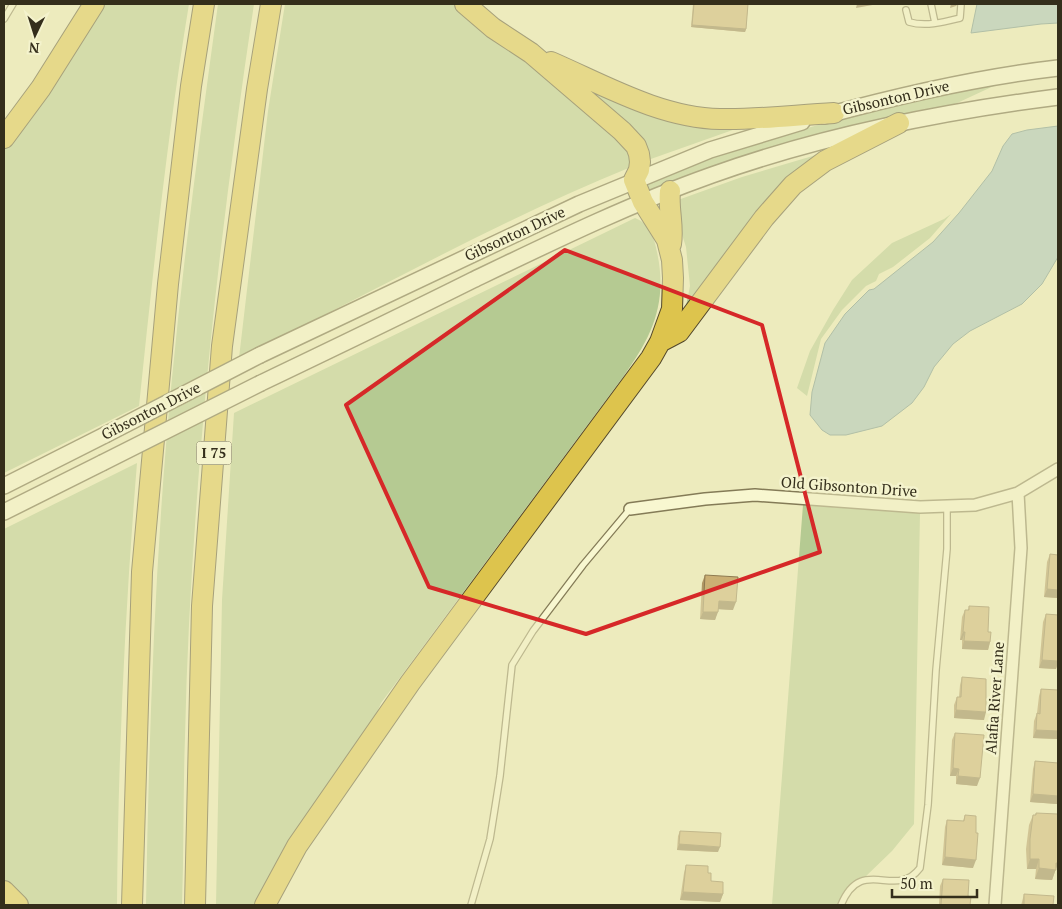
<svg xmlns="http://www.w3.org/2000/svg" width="1062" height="909" font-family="'PT Serif',serif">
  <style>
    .green { fill: #b5ca92 }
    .water { fill: #a1bebd; stroke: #698b8b }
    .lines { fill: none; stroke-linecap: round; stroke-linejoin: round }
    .lane-casing { stroke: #847b57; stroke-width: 8 }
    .street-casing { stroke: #847b57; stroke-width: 14 }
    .secondary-casing { stroke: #665c3a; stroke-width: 18 }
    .highway-casing { stroke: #52472b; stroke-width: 22 }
    .lane { stroke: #f8f7d0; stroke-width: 5.5 }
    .street { stroke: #f8f7d0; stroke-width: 11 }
    .secondary { stroke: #f8f7d0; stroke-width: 15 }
    .highway { stroke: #ddc44d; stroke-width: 20 }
    .secondary-bridge-casing { stroke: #665c3a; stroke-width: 18; stroke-linecap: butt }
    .secondary-bridge { stroke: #f8f7d0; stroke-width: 15 }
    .wall { fill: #af9663 }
    .shaded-wall { fill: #8e7a50 }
    .building { fill: #cbaf73; stroke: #8e7a50 }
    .marked { fill: none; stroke: #d62828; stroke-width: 4; stroke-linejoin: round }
    .labels { text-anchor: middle; stroke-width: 5; stroke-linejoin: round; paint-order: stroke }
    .shield { fill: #f4f3cd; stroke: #6e6950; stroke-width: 1 }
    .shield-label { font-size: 14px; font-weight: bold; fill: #342e1b }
    .street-label { font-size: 15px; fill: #342e1b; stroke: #f4f3cd }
  </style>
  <rect width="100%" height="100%" fill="#edebbd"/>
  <!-- green -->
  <path class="green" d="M100 4H189C167 137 153 272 139 406L4 473V148L32 109Z
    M218 4H254C232 151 213 298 201 446 193 543 187 640 185 737 183 793 184 849 182 905H146C149 729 155 554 172 378 184 253 201 128 218 4Z
    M285 4H456L630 149 631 167C496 222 369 294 239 358L268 111Z
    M570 76 744 126 648 160Z
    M998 84 955 104 876 120 763 150 652 190 644 186V183C684 168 724 152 765 140 842 117 920 100 998 84Z
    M816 155 818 159 685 311 690 286 686 247 677 219 678 200 742 177Z
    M951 214 930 238 893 267 879 274 876 281 866 286 842 310 821 339 807 396 797 388 810 351 833 310 852 280 892 243 944 219Z
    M635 218C650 224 654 237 657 252 668 303 652 337 623 377L381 703 358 757 261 905H216L222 600 234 413Z
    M137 463C125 610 118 758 117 905H23L4 886V529Z
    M803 505 920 513 914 824 892 851 836 905H772Z"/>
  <!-- water -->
  <path class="water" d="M977 4H1058V23L1041 24 971 33Z
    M1058 126V257L1042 284 1022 304 970 331 953 344 934 367 924 387 912 403 882 426 846 435H830L822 430 810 415 812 392 825 343 845 314 869 290 874 289 933 242 959 213 992 171 1003 146 1012 134 1027 130Z"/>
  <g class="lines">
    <!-- lane casing -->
    <g class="lane-casing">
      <path id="lane" d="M931 4 935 23
        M906 10 909 22C926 27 944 22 960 18L961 5
        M4 19 13 4
        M471 905 490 839 500 776 512 665 533 631 583 565 630 509
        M841 905C862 854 895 901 920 868L928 805 936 670 947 549V506"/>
    </g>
    <!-- street casing -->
    <g class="street-casing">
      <path id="street" d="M630 509 705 499 755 495 920 507 975 505 1018 493 1058 469
        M995 905 1021 548 1018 493"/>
    </g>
    <!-- secondary casing -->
    <g class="secondary-casing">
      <path id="secondary" d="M824 116C901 95 979 77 1058 68
        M260 355 579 204 710 150 802 122
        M261 383C332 349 403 315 473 280 552 242 630 204 712 175 824 135 940 112 1058 97
        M4 486 105 435
        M4 512 102 463"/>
    </g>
    <!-- highway casing -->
    <g class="highway-casing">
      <path id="highway" d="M551 62C604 85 661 118 720 119 757 120 796 115 834 113
        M4 138 41 88 94 4
        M670 191C668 209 674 226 671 244
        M660 342 679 332 764 218 793 185 825 161 899 123
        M4 891 18 905
        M132 905 142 572 168 284 191 86 204 4
        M195 905 202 606 222 346 257 89 271 4
        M265 905 297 846 410 683 651 358 660 342 672 309 673 278 672 260 667 240 643 202 634 180 639 170 640 162 639 154 636 146 622 131 531 53 493 28 465 4"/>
    </g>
    <!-- lane -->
    <use href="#lane" class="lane"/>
    <!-- street -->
    <use href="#street" class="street"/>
    <!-- secondary -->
    <use href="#secondary" class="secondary"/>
    <!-- highway -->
    <use href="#highway" class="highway"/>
    <!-- secondary-bridge casing -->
    <g class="secondary-bridge-casing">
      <path id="secondary-bridge" d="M105 435 260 355
        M102 463 261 383"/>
    </g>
    <!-- secondary-bridge -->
    <use href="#secondary-bridge" class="secondary-bridge"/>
  </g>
  <!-- wall -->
  <path class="wall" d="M693 4H748L746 29 745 32 691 27Z
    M1050 554 1058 598 1044 597 1047 562Z
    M705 575 733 610 718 609 715 620 700 619 702 583Z
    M969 606 988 632 990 642 988 650 962 649V640H960L962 617 965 610H968Z
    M1046 614 1058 615V664L1056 669 1039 668 1043 622Z
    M962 677 984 720 954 718V705L957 697H959L960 685Z
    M1041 689 1058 690V739L1033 738 1034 721 1037 713 1039 696Z
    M955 733 977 786 956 784V776H950L952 740Z
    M1035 761 1058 763V801L1057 804 1030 802 1033 769Z
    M1036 813 1058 863 1052 880 1035 879 1036 869H1027L1026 849 1029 825 1033 815H1035Z
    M965 815 973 868 942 865 945 827 947 820 963 821Z
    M680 831 718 852 677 850 678 836Z
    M686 865 708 873 711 881 723 894 720 902 680 900 684 873Z
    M943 879 968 896 970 905H939L940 886Z
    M1024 894 1053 905H1021L1022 902Z"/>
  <!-- shaded-wall -->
  <path class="shaded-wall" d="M857 4H878L856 8Z
    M951 4H958L956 6 950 8Z
    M692 25 746 29 745 32 691 27Z
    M1047 589 1058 590V598L1044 597Z
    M719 601 736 602 733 610 716 609Z
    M703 612H718L715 620 700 619Z
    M963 632H965L962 640H960Z
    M964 641 990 642 988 650 962 649Z
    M1042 660 1058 661 1056 669 1039 668Z
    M956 710 986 712 984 720 954 718Z
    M1036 730 1058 731V739L1033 738Z
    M953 768 959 769 956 776H950Z
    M958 776 980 778 977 786 956 784Z
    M1033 794 1058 796V801L1057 804 1030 802Z
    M679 844 720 847 718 852 677 850Z
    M945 857 976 860 973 868 942 865Z
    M1030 859H1039L1036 869H1027Z
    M1056 863H1058L1052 880 1035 879 1039 868Z
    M683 892 723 894 720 902 680 900Z"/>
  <!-- building -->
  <path class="building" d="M694 4H748L746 29 692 25Z
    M1050 554 1058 555V590L1047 589Z
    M705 575 738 577 736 602 719 601 718 612H703Z
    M969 606 989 607 988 632H991L990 642 964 641 965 632H963L965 610H969Z
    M1046 614 1058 615V661L1042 660Z
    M962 677 986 679V712L956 710 957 697H961Z
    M1041 689 1058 690V731L1036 730 1037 713 1040 714Z
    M955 733 984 735 980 778 958 776 959 769 953 768Z
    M1035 761 1058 763V796L1033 794Z
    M1036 813 1058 814V863H1056V870L1039 868V859H1030V839L1033 815H1036Z
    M965 815 976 816V833H978L976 860 945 857 947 820 964 821Z
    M680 831 721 833 720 847 679 844Z
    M686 865 708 866V873H711V881L723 882V894L683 892Z
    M943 879 969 880 968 896 971 897 970 905H941Z
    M1024 894 1054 896 1053 905H1024Z"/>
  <!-- marked area -->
  <path d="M0 0H1062V909H0ZM565 250 762 325 820 552 586 634 429 587 346 405Z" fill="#edebbd" fill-opacity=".55" fill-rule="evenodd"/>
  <path class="marked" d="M565 250 762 325 820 552 586 634 429 587 346 405Z"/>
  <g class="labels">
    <!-- shield labels -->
    <rect class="shield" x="196.5" y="441.5" width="35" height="23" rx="4"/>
    <g class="shield-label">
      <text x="214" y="458">I 75</text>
    </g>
    <!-- street labels -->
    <g class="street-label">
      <text transform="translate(896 98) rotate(-13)" y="5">Gibsonton Drive</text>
      <text transform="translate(515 234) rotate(-25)" y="5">Gibsonton Drive</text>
      <text transform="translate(151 411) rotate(-27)" y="5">Gibsonton Drive</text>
      <text transform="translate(849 487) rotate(4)" y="5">Old Gibsonton Drive</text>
      <text transform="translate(995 698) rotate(-86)" y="5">Alafia River Lane</text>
    </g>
  </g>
  <!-- border -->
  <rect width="1062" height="909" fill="none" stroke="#342e1b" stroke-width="10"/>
  <!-- north arrow -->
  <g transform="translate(35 35) rotate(184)" stroke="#f4f3cd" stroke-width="4" paint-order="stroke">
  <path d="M0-4L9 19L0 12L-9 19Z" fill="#342e1b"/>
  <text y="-8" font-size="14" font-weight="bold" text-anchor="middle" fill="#342e1b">N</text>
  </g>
  <!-- scale -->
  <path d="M892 889v8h85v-8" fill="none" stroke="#342e1b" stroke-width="2.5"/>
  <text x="900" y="889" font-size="15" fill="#342e1b" stroke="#f4f3cd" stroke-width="4" paint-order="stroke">50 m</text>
</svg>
